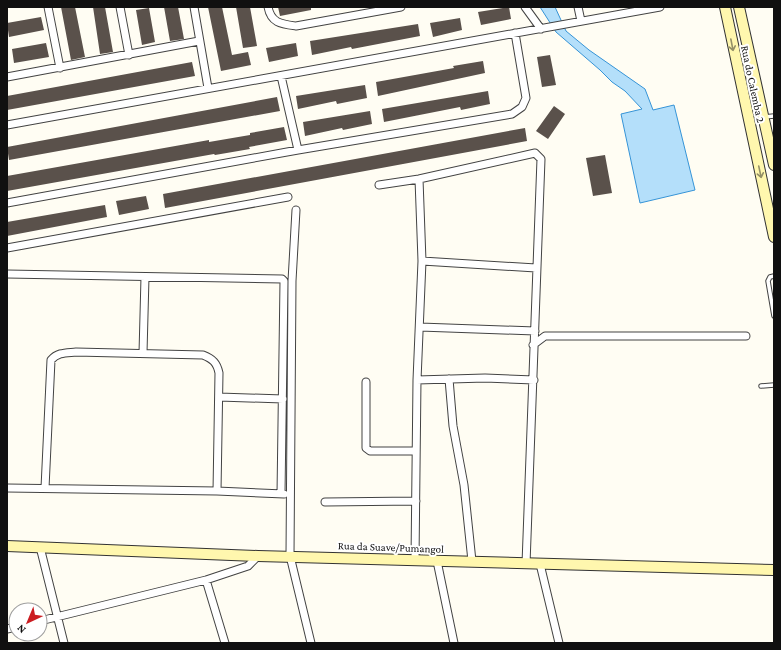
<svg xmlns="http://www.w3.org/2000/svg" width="781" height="650" font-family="'Crimson Pro',serif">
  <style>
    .water { fill: #b4dffa; stroke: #3694d7 }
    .building { fill: #5a514b }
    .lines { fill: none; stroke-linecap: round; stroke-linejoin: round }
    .lane-casing { stroke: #434343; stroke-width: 5.5 }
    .street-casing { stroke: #434343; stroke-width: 9 }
    .secondary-casing { stroke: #323232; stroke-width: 12 }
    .lane { stroke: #fff; stroke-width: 3.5 }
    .street { stroke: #fff; stroke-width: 7 }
    .secondary { stroke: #fff7ae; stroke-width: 10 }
    .oneway { stroke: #938f67 }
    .labels { text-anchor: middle; stroke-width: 4; stroke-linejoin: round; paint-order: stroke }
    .street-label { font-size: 11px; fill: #101010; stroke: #fff }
  </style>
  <rect width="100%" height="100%" fill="#fffdf3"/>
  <!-- water -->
  <path class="water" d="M540 7H555L566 31 589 50 645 89 653 110 674 105 695 190 640 203 621 114 642 109 625 91 612 82 600 70 556 32Z"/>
  <!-- building -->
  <path class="building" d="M61 7H75L85 57 71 60Z
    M93 7H105L113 52 100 54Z
    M164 7H178L184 39 170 41Z
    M208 7H222L232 55 248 52 251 65 221 71Z
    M236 7H250L257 46 243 48Z
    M278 7H311V10L280 16Z
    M509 7 511 19 481 25 478 12Z
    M149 8 155 42 142 45 136 10Z
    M41 17 44 30 9 37 7 23Z
    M460 18 462 30 433 37 430 23Z
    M418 24 420 36 352 49 351 47 312 55 310 41Z
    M46 43 49 57 14 63 12 49Z
    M296 43 298 56 269 62 266 48Z
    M550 55 556 85 542 87 537 57Z
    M483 61 485 73 378 96 376 82 454 68 453 66Z
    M192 62 195 76 7 110V96Z
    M365 85 367 98 337 104 336 101 298 109 296 96Z
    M488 91 490 104 461 110 460 107 384 122 382 109Z
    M277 97 280 111 9 160 7 147Z
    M554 106 565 114 548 139 536 131Z
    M370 111 372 124 343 130 342 128 305 136 303 122Z
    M284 127 287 140 249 147 250 149 215 155 214 154 7 191V176L209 140V142L250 135V133Z
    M525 128 527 141 165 208 163 194Z
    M605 155 612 193 593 196 586 158Z
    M146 196 149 209 119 215 116 201Z
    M105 205 107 217 7 236V222Z"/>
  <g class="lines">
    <!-- lane casing -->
    <g class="lane-casing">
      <path id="lane" d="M764 117 774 116
        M774 276 770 277 768 281 774 316
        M761 386 774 385"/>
    </g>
    <!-- street casing -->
    <g class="street-casing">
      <path id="street" d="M48 7 60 68
        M120 7 129 55
        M194 7 208 88
        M268 7C271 23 281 24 296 26L401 7
        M525 7 541 29
        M578 7 581 21
        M281 76 298 150
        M7 77 199 41
        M7 125 660 7
        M379 185 419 179 535 153 541 159 526 564
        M7 203 298 150 512 114 522 107 526 98 515 33
        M296 210 292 281 290 556 311 643
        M7 248 288 197
        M422 261 536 268
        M7 274 282 279 284 281 281 494
        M420 327 535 331
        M533 345 545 336H746
        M143 353 145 277
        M449 379 453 426 464 485 472 561
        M417 380 485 378 534 380
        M366 382V448L370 451H416
        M219 397 283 399
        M7 488 217 491 284 494
        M45 488 51 360C58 352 66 353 76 352L203 355C213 359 217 363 219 373L217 491
        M325 502 416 501
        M40 547 64 643
        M415 560 417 380 422 261 419 179
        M437 561 454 643
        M540 564 559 643
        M206 580 225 643
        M40 621 206 580 248 566 258 556
        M7 629 16 627"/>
    </g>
    <!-- secondary casing -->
    <g class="secondary-casing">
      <path id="secondary" d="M725 7 774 237
        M739 7 774 165
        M7 546 258 556 774 570"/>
    </g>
    <!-- lane -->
    <use href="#lane" class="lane"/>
    <!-- street -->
    <use href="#street" class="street"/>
    <!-- secondary -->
    <use href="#secondary" class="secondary"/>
  </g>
  <!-- one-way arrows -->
  <defs><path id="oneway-shaft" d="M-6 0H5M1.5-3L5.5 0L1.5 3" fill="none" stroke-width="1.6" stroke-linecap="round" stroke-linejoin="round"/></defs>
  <g class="oneway">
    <use href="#oneway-shaft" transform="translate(732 45) rotate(79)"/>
    <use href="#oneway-shaft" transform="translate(760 172) rotate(78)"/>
  </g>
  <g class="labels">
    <!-- street labels -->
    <g class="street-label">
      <text transform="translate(753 84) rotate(78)" y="4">Rua do Calemba 2</text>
      <text transform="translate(391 547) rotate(2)" y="4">Rua da Suave/Pumangol</text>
    </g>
  </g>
  <!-- border -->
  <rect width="781" height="650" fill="none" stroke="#101010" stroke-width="16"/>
  <!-- north arrow -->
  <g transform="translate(28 622) rotate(224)"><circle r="19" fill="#ffffff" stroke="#9f9f9f"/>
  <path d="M0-3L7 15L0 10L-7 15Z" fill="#cb1d22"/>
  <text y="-6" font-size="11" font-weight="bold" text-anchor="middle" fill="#101010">N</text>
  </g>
</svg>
